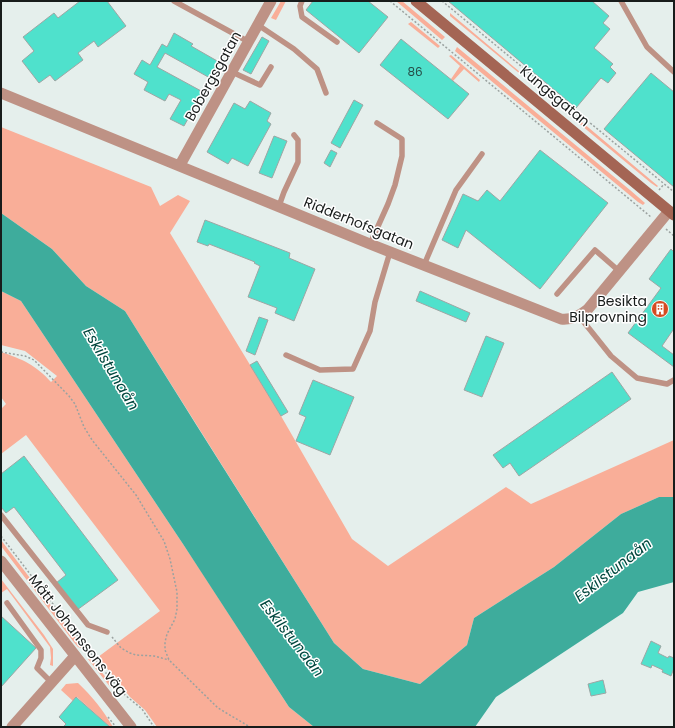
<svg xmlns="http://www.w3.org/2000/svg" width="675" height="728" font-family="Poppins,sans-serif">
  <style>
    .green { fill: #f9ae98 }
    .water { fill: #3eac9c }
    .building { fill: #4fe1cc; stroke: #9da6a4 }
    .lines { fill: none; stroke-linecap: round; stroke-linejoin: round }
    .path { stroke: #9ba2a0; stroke-width: 1.5; stroke-dasharray: 2 2; stroke-linecap: butt }
    .service { stroke: #be9285; stroke-width: 5.5 }
    .minor { stroke: #be9285; stroke-width: 11 }
    .tertiary { stroke: #be9285; stroke-width: 11 }
    .secondary { stroke: #a46554; stroke-width: 11 }
    .labels { text-anchor: middle; stroke-width: 3; stroke-linejoin: round; paint-order: stroke }
    .number-label { font-size: 12px; fill: #264d47 }
    .street-label { font-size: 14px; fill: #181c1b; stroke: #fff }
    .poi-label { font-size: 14px; fill: #181c1b; stroke: #fff; text-anchor: end }
    .water-label { font-size: 15px; font-style: italic; fill: #01463d; stroke: #fff }
  </style>
  <rect width="100%" height="100%" fill="#e5efec"/>
  <!-- green -->
  <path class="green" d="M281 1H286L276 20 271 18Z
    M396 1H402L445 37 442 40Z
    M450 13 520 72 519 73 450 16Z
    M411 22 440 46 438 48 408 24Z
    M457 47 630 190 645 203 643 205 638 202 455 51Z
    M451 55 480 80 479 82 464 69 453 81 451 79 460 66 449 56Z
    M564 107 658 186 657 187 651 183 570 116Z
    M1 127 151 187 160 206 178 195 190 201 170 233 281 416 352 539 388 566 506 487 531 504 674 440V497H659L621 514 554 567 474 618 467 645 420 684 363 669 334 643 125 311 86 286 52 249 1 213Z
    M1 291 21 301 199 568 289 707 314 727H157L145 710 130 697 98 657 160 611 26 435 1 454V409L6 404 1 397V352C22 359 36 365 51 382L57 376 25 351 1 345Z
    M1 540 81 645V648L78 647 73 641 1 546Z
    M1 579 44 635 53 649V666L50 665 51 658 50 647 7 589 1 593Z
    M90 658 113 686 111 688 88 659Z
    M78 683C92 696 103 710 113 727H110L77 697 73 701 61 690 66 684Z"/>
  <!-- water -->
  <path class="water" d="M1 213 52 249 86 286 125 311 197 426 334 643 363 669 420 684 467 645 474 618 554 567 621 514 659 497H674V582L638 592 623 613 496 697 475 727H314L289 707 183 544 21 301 1 291Z"/>
  <!-- building -->
  <path class="building" d="M80 1H107L126 26 98 47 94 41 78 53 83 60 55 81 50 75 39 83 22 61 34 51 23 37 54 13 58 18Z
    M313 1H368L388 17 359 53 306 10Z
    M448 1H592L609 16 603 23 610 29 594 48 613 64 610 67 616 73 608 83 601 78 576 108Z
    M174 33 193 44 191 46 219 62 210 78 165 53 157 67 203 92 184 126 170 119 181 100 169 94 165 101 144 90 148 82 134 74 142 60 150 65 162 44 167 47Z
    M262 37 269 41 251 74 243 70Z
    M401 39 469 94 448 119 380 65Z
    M651 73 674 92V187L604 129Z
    M354 100 363 105 340 148 331 143Z
    M250 101 271 113 267 121 271 124 248 166 232 158 228 164 207 152 234 103 245 109Z
    M274 136 287 141 272 178 259 173Z
    M331 150 337 153 330 167 324 163Z
    M540 150 608 203 540 289 466 230 458 248 442 240 463 194 478 201 487 190 500 201Z
    M205 220 290 253 289 258 315 269 294 321 275 313 277 308 248 297 260 266 254 263 255 262 209 244 208 246 197 242Z
    M671 249 674 252V331L673 330 662 346 674 355V367L628 333 661 288 649 279Z
    M420 291 470 313 466 322 416 301Z
    M259 317 268 320 255 355 246 351Z
    M486 336 504 343 482 397 464 390Z
    M257 361 288 412 281 416 250 365Z
    M612 372 631 399 519 476 510 463 503 468 493 455Z
    M313 380 354 397 330 455 296 441 306 417 299 414Z
    M24 456 118 580 77 610 56 583 66 575 14 507 6 513 1 507V474Z
    M1 616 36 648 1 687Z
    M651 641 661 646 658 653 668 658 669 656 674 658V668L671 676 662 672 663 670 652 665 651 668 641 664Z
    M603 680 606 693 591 696 588 684Z
    M76 697 110 727H63L66 724 59 717Z"/>
  <g class="lines">
    <!-- path -->
    <path class="path" d="M390 1 651 217
      M442 1 674 192
      M659 190 664 184
      M666 229 674 236
      M1 352 25 356 34 360 69 396 75 404 84 427 92 440 136 495 164 541 170 559 177 592V609L175 619 167 634 165 642V650L169 660 218 708 250 727
      M1 536 105 672 125 695 142 709 154 727
      M112 637 121 648 130 653 136 655 154 656 169 660
      M108 717 116 727"/>
    <!-- service -->
    <path class="service" d="M174 1 249 42
      M302 1 300 6 302 17 337 42
      M621 1 647 47 674 72
      M258 25 294 49 317 69 326 93
      M232 72 260 85 271 67
      M279 206 284 192 298 162V140L294 135
      M370 244 388 204 395 185 402 156V139L377 123
      M424 265 456 190 482 154
      M557 294 595 250 619 271
      M579 316 611 356 637 378 667 384 674 380
      M286 355 320 370 353 369 370 331 375 302 390 252
      M1 515 88 625 107 632
      M7 603 41 650V658L37 668 52 683"/>
    <!-- minor -->
    <path class="minor" d="M1 93 370 244 561 319C572 320 579 316 588 309L669 211
      M180 165 271 1
      M12 727 75 656"/>
    <!-- tertiary -->
    <path class="tertiary" d="M1 561 131 727"/>
    <!-- secondary -->
    <path class="secondary" d="M416 1 674 215"/>
  </g>
  <!-- icons -->
  <defs>
    <g id="building-disc" transform="scale(0.9)"><circle r="9.5" fill="#d44b22" stroke="#fff"/><path d="M-4-6H4V6H1V3H-1V6H-4ZM-2.5-4.3h1.7v1.8h-1.7ZM.8-4.3h1.7v1.8H.8ZM-2.5-1h1.7V.8h-1.7ZM.8-1h1.7V.8H.8Z" fill="#fff"/></g>
  </defs>
  <g fill-rule="evenodd">
    <use href="#building-disc" x="660" y="309"/>
  </g>
  <g class="labels">
    <!-- number labels -->
    <g class="number-label">
      <text x="415" y="76">86</text>
    </g>
    <!-- street labels -->
    <g class="street-label">
      <text transform="translate(213 76) rotate(-61)" y="5">Bobergsgatan</text>
      <text transform="translate(555 96) rotate(40)" y="5">Kungsgatan</text>
      <text transform="translate(359 223) rotate(22)" y="5">Ridderhofsgatan</text>
      <text transform="translate(78 635) rotate(52)" y="5">Mått Johanssons väg</text>
    </g>
    <!-- poi labels -->
    <g class="poi-label">
      <text x="647" y="306">Besikta<tspan x="647" dy="16">Bilprovning</tspan></text>
    </g>
    <!-- water labels -->
    <g class="water-label">
      <text transform="translate(111 369) rotate(59)" y="5">Eskilstunaån</text>
      <text transform="translate(613 570) rotate(-38)" y="5">Eskilstunaån</text>
      <text transform="translate(292 638) rotate(52)" y="5">Eskilstunaån</text>
    </g>
  </g>
  <!-- border -->
  <rect width="675" height="728" fill="none" stroke="#181c1b" stroke-width="4"/>
</svg>
